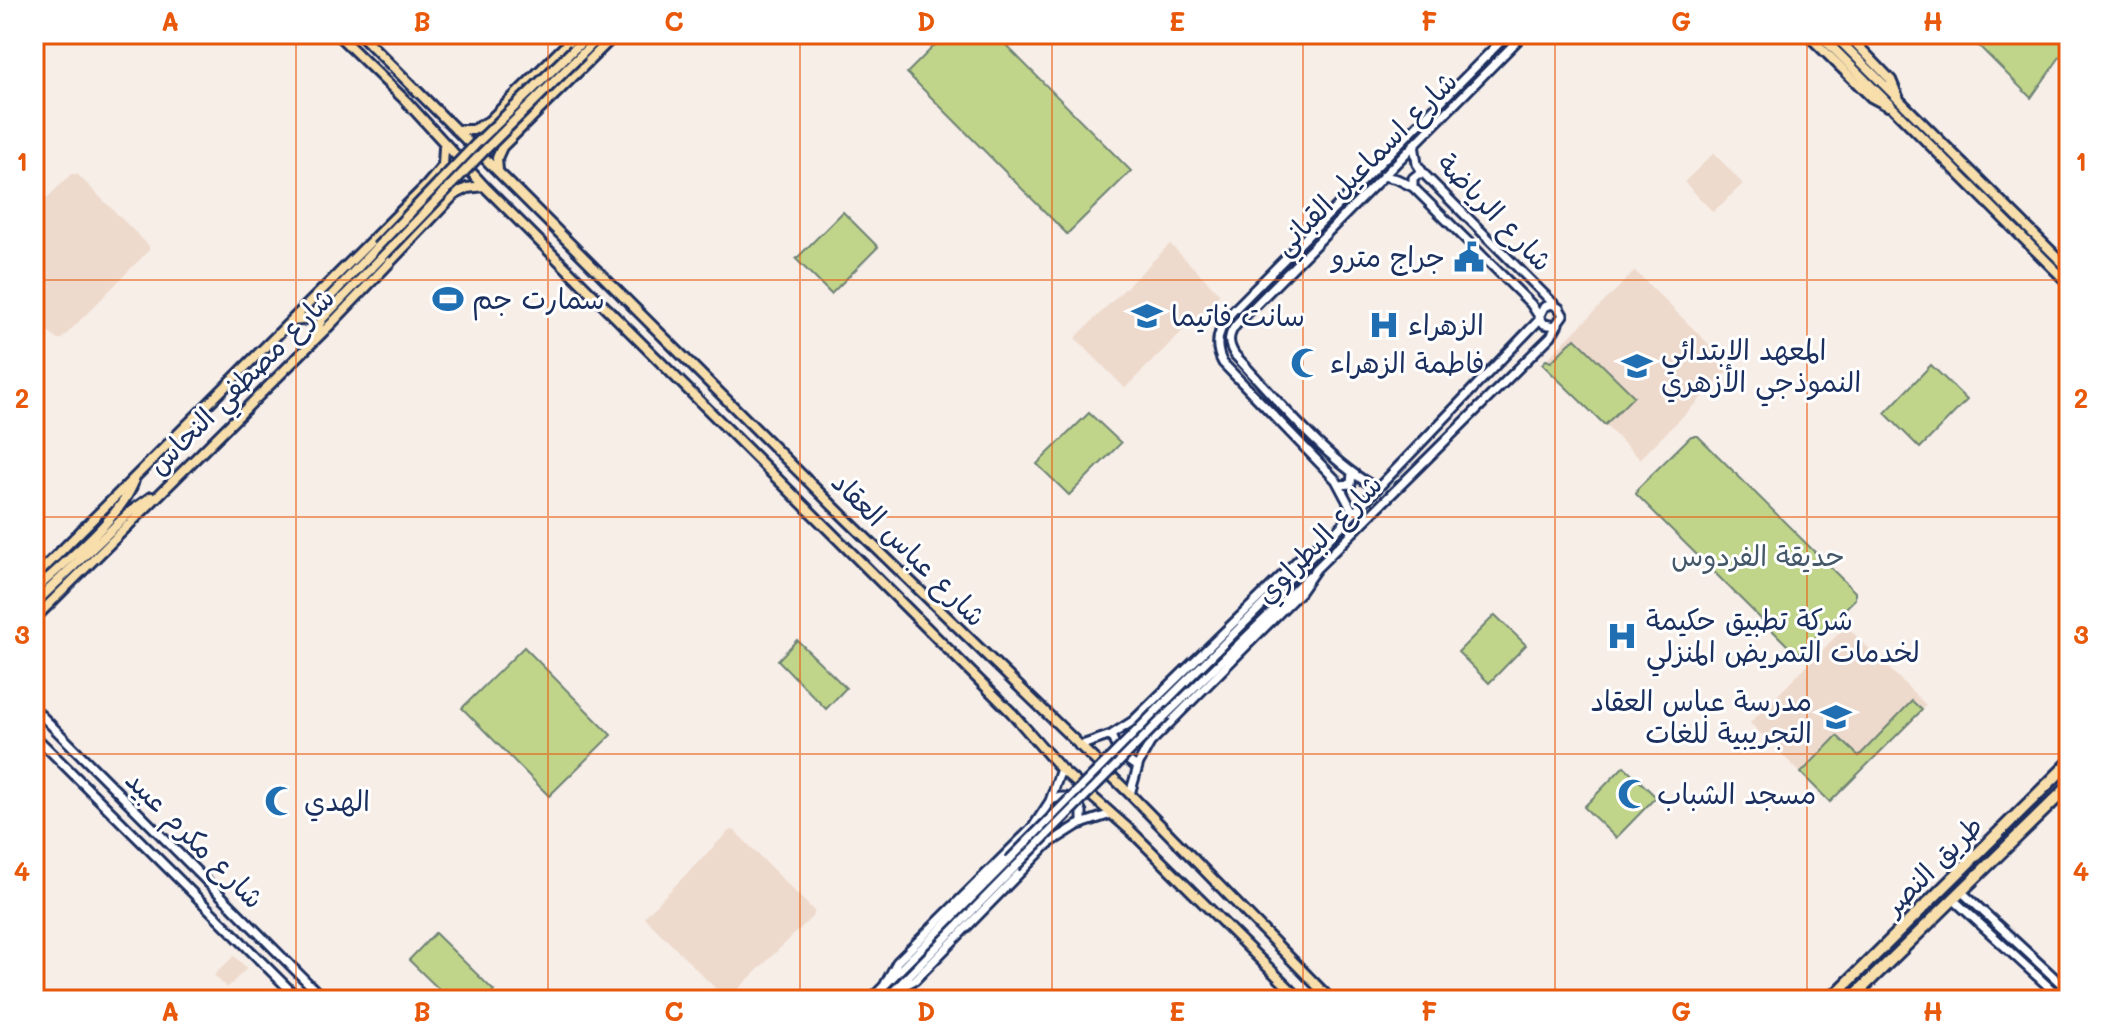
<svg xmlns="http://www.w3.org/2000/svg" width="2103" height="1034" font-family="Mali,'Playpen Sans Arabic',sans-serif">
  <style>
    .built { fill: #eedacc }
    .green { fill: #c1d58a; stroke: #6e8274; stroke-width: 2 }
    .lines { fill: none; stroke-linecap: round; stroke-linejoin: round }
    .minor-casing { stroke: #1b2f5e; stroke-width: 13 }
    .major-casing { stroke: #1b2f5e; stroke-width: 14 }
    .highway-casing { stroke: #1b2f5e; stroke-width: 16 }
    .minor { stroke: #fff; stroke-width: 7 }
    .major { stroke: #f8deab; stroke-width: 8 }
    .highway { stroke: #f8deab; stroke-width: 10 }
    .minor-bridge-casing { stroke: #1b2f5e; stroke-width: 13; stroke-linecap: butt }
    .major-bridge-casing { stroke: #1b2f5e; stroke-width: 14; stroke-linecap: butt }
    .minor-bridge { stroke: #fff; stroke-width: 7 }
    .major-bridge { stroke: #f8deab; stroke-width: 8 }
    .grid { fill: none; stroke: #e8590c; stroke-width: 2; stroke-opacity: 0.55 }
    .labels { text-anchor: middle; stroke-width: 6; stroke-linejoin: round; paint-order: stroke }
    .street-label { font-size: 28px; fill: #1b2f5e; stroke: #fff }
    .poi-label { font-size: 28px; fill: #1b2f5e; stroke: #fff; text-anchor: start }
    .park-label { font-size: 28px; fill: #445869; stroke: #fff }
    .neatline { fill: none; stroke: #e8590c; stroke-width: 3 }
    .grid-label { font-size: 26px; text-anchor: middle; font-weight: bold; fill: #e8590c }
  </style>
  <rect width="100%" height="100%" fill="#f7eee8"/>
  <filter id="ink" filterUnits="userSpaceOnUse"><feTurbulence type="fractalNoise" baseFrequency=".0125" numOctaves="2"/><feDisplacementMap in="SourceGraphic" scale="16" xChannelSelector="R" yChannelSelector="G"/><feConvolveMatrix kernelMatrix="1 2 1 2 8 2 1 2 1" color-interpolation-filters="sRGB"/></filter>
  <g filter="url(#ink)">
    <!-- built -->
    <path class="built" d="M1714 153 1743 184 1713 212 1684 182Z
      M71 174H77L149 246V250L62 339H56L34 317V211Z
      M1170 244 1220 294 1125 388 1075 338Z
      M1635 271 1732 367 1640 459 1542 364Z
      M1846 626 1926 705 1830 802 1750 723Z
      M734 830 814 911V915L727 1000 644 917 729 831Z
      M234 956 247 968 227 988 214 975Z"/>
    <!-- green -->
    <path class="green" d="M946 34H995L1131 171 1067 234 907 73Z
      M1967 34H2061L2069 38V44L2031 98Z
      M843 212 878 247 831 294 796 259Z
      M1575 338 1634 396 1605 425 1542 364 1546 360 1551 362Z
      M1931 365 1967 400 1920 448 1885 413Z
      M1089 413 1121 443 1069 495 1037 464Z
      M1691 436H1698L1855 592V599L1801 652 1795 653 1636 494 1638 488Z
      M1495 615 1526 645 1489 683 1458 652Z
      M797 640 846 688 826 709 778 660Z
      M524 647 611 735 549 796 462 708Z
      M1912 701 1922 710 1830 802 1801 773 1837 736 1859 756Z
      M1624 766 1656 797 1616 838 1584 807Z
      M435 933 494 991 485 1000H450L409 960Z"/>
    <g class="lines">
      <!-- minor casing -->
      <g class="minor-casing">
        <path id="minor" d="M1414 144 1417 164 1424 174 1555 305
          M1383 176 1397 179 1413 187 1531 304 1544 324 1555 326 1563 315 1559 308 1552 304 1544 307 1540 315
          M1413 187V178L1418 174H1424
          M1340 485 1351 484 1352 473
          M1377 488C1329 464 1273 395 1235 355 1227 343 1228 334 1237 324L1524 34
          M1353 512 1336 480 1223 363C1213 345 1218 328 1232 312L1508 34
          M34 708 325 1000
          M1159 708 1326 542 1540 319
          M1166 715 1309 576
          M34 735 300 1000
          M1111 735 1119 754 1137 767
          M1079 746 1111 735 1133 721 1306 552 1323 543
          M1130 794 1139 763 1150 743 1300 592 1316 569 1551 336 1558 324
          M1050 801C1063 793 1076 797 1082 812V824
          M1962 892 2069 991
          M1954 900 2063 1000
          M885 984 897 962 1033 827 1050 801 1061 769
          M892 992 915 980 1048 844 1078 825 1111 814
          M870 1000 1009 860
          M885 1000 1015 867"/>
      </g>
      <!-- major casing -->
      <g class="major-casing">
        <path id="major" d="M337 34 406 101 484 186 1012 713 1061 769 1131 831 1301 1000
          M360 34 844 517 1130 794 1331 1000
          M1807 34 1871 97 1888 106
          M1819 34 2069 284
          M1833 34 2069 269
          M1847 34 1891 80 1899 99
          M574 49 590 34
          M581 55 602 34
          M456 130H473L489 121 577 34
          M498 171 497 158 502 147 616 34
          M292 321 302 320 314 314 377 247
          M310 343 322 319 385 254
          M34 578 426 186 443 166 444 147
          M34 591C60 566 126 513 134 480
          M34 604 130 512 151 497
          M34 619 332 323 454 195 467 188 484 186"/>
      </g>
      <!-- highway casing -->
      <g class="highway-casing">
        <path id="highway" d="M1830 1000 2069 763
          M1850 1000 2069 786"/>
      </g>
      <!-- minor -->
      <use href="#minor" class="minor"/>
      <!-- major -->
      <use href="#major" class="major"/>
      <!-- highway -->
      <use href="#highway" class="highway"/>
      <!-- minor-bridge casing -->
      <g class="minor-bridge-casing">
        <path id="minor-bridge" d="M1009 860 1159 708
          M1015 867 1166 715"/>
      </g>
      <!-- major-bridge casing -->
      <g class="major-bridge-casing">
        <path id="major-bridge" d="M377 247 476 144 574 49
          M385 254 483 152 581 55"/>
      </g>
      <!-- minor-bridge -->
      <use href="#minor-bridge" class="minor-bridge"/>
      <!-- major-bridge -->
      <use href="#major-bridge" class="major-bridge"/>
    </g>
  </g>
  <!-- grid -->
  <path class="grid" d="M296 34V1000M548 34V1000M800 34V1000M1052 34V1000M1303 34V1000M1555 34V1000M1807 34V1000M34 280H2069M34 517H2069M34 754H2069"/>
  <!-- icons -->
  <defs>
    <g id="civic-bare" transform="scale(2.4)"><path d="M-.6-6.5H3V-4.5H.6V-3L4-1V1h2V6H-6V1h2V-1L-.6-3ZM-1.2 2.5V6h2.4V2.5Z" fill="#1f6fb2" stroke="#fff" stroke-width="2.5" paint-order="stroke"/></g>
    <g id="stadium-bare" transform="scale(2.4)"><path d="M0-5a6.5 5 0 1 0 0 10a6.5 5 0 1 0 0-10ZM-3.5-1.8h7v3.6h-7Z" fill="#1f6fb2" stroke="#fff" stroke-width="2.5" paint-order="stroke"/></g>
    <g id="school-bare" transform="scale(2.4)"><path d="M0-5L7-2L0 1L-7-2ZM-4 1L0 2.5L4 1V4Q0 6-4 4Z" fill="#1f6fb2" stroke="#fff" stroke-width="2.5" paint-order="stroke"/></g>
    <g id="hospital-bare" transform="scale(2.4)"><path d="M-5-5h3v3.5h4V-5h3V5h-3V1.5h-4V5h-3Z" fill="#1f6fb2" stroke="#fff" stroke-width="2.5" paint-order="stroke"/></g>
    <g id="mosque-bare" transform="scale(2.4)"><path d="M3.5-4.9A6 6 0 1 0 3.5 4.9A5 5 0 1 1 3.5-4.9Z" fill="#1f6fb2" stroke="#fff" stroke-width="2.5" paint-order="stroke"/></g>
  </defs>
  <g fill-rule="evenodd">
    <use href="#civic-bare" x="1469" y="257"/>
    <use href="#stadium-bare" x="448" y="299"/>
    <use href="#school-bare" x="1147" y="316"/>
    <use href="#hospital-bare" x="1384" y="325"/>
    <use href="#mosque-bare" x="1306" y="363"/>
    <use href="#school-bare" x="1637" y="366"/>
    <use href="#hospital-bare" x="1622" y="636"/>
    <use href="#school-bare" x="1836" y="717"/>
    <use href="#mosque-bare" x="1633" y="794"/>
    <use href="#mosque-bare" x="280" y="801"/>
  </g>
  <g class="labels">
    <!-- street labels -->
    <g class="street-label">
      <text transform="translate(1365 163) rotate(-45)" y="10">شارع اسماعيل القباني</text>
      <text transform="translate(1495 212) rotate(46)" y="10">شارع الرياضة</text>
      <text transform="translate(241 381) rotate(-45)" y="10">شارع مصطفي النحاس</text>
      <text transform="translate(1319 539) rotate(-46)" y="10">شارع البطراوي</text>
      <text transform="translate(909 549) rotate(45)" y="10">شارع عباس العقاد</text>
      <text transform="translate(195 839) rotate(45)" y="10">شارع مكرم عبيد</text>
      <text transform="translate(1933 865) rotate(-45)" y="10">طريق النصر</text>
    </g>
    <!-- poi labels -->
    <g class="poi-label">
      <text x="1445" y="267" text-anchor="end">جراج مترو</text>
      <text x="472" y="309">سمارت جم</text>
      <text x="1171" y="326">سانت فاتيما</text>
      <text x="1408" y="335">الزهراء</text>
      <text x="1661" y="360">المعهد الابتدائي<tspan x="1661" dy="32">النموذجي الأزهري</tspan></text>
      <text x="1330" y="373">فاطمة الزهراء</text>
      <text x="1646" y="630">شركة تطبيق حكيمة<tspan x="1646" dy="32">لخدمات التمريض المنزلي</tspan></text>
      <text x="1812" y="711" text-anchor="end">مدرسة عباس العقاد<tspan x="1812" dy="32">التجريبية للغات</tspan></text>
      <text x="1657" y="804">مسجد الشباب</text>
      <text x="304" y="811">الهدي</text>
    </g>
    <!-- park labels -->
    <g class="park-label">
      <text x="1758" y="566">حديقة الفردوس</text>
    </g>
  </g>
  <!-- margin -->
  <rect width="2103" height="1034" fill="none" stroke="#fff" stroke-width="88"/>
  <rect x="44" y="44" width="2015" height="946" class="neatline"/>
  <g class="grid-label">
    <text x="170" y="31">A</text>
    <text x="422" y="31">B</text>
    <text x="674" y="31">C</text>
    <text x="926" y="31">D</text>
    <text x="1177" y="31">E</text>
    <text x="1429" y="31">F</text>
    <text x="1681" y="31">G</text>
    <text x="1933" y="31">H</text>
    <text x="22" y="171">1</text>
    <text x="2081" y="171">1</text>
    <text x="22" y="408">2</text>
    <text x="2081" y="408">2</text>
    <text x="22" y="644">3</text>
    <text x="2081" y="644">3</text>
    <text x="22" y="881">4</text>
    <text x="2081" y="881">4</text>
    <text x="170" y="1021">A</text>
    <text x="422" y="1021">B</text>
    <text x="674" y="1021">C</text>
    <text x="926" y="1021">D</text>
    <text x="1177" y="1021">E</text>
    <text x="1429" y="1021">F</text>
    <text x="1681" y="1021">G</text>
    <text x="1933" y="1021">H</text>
  </g>
</svg>
